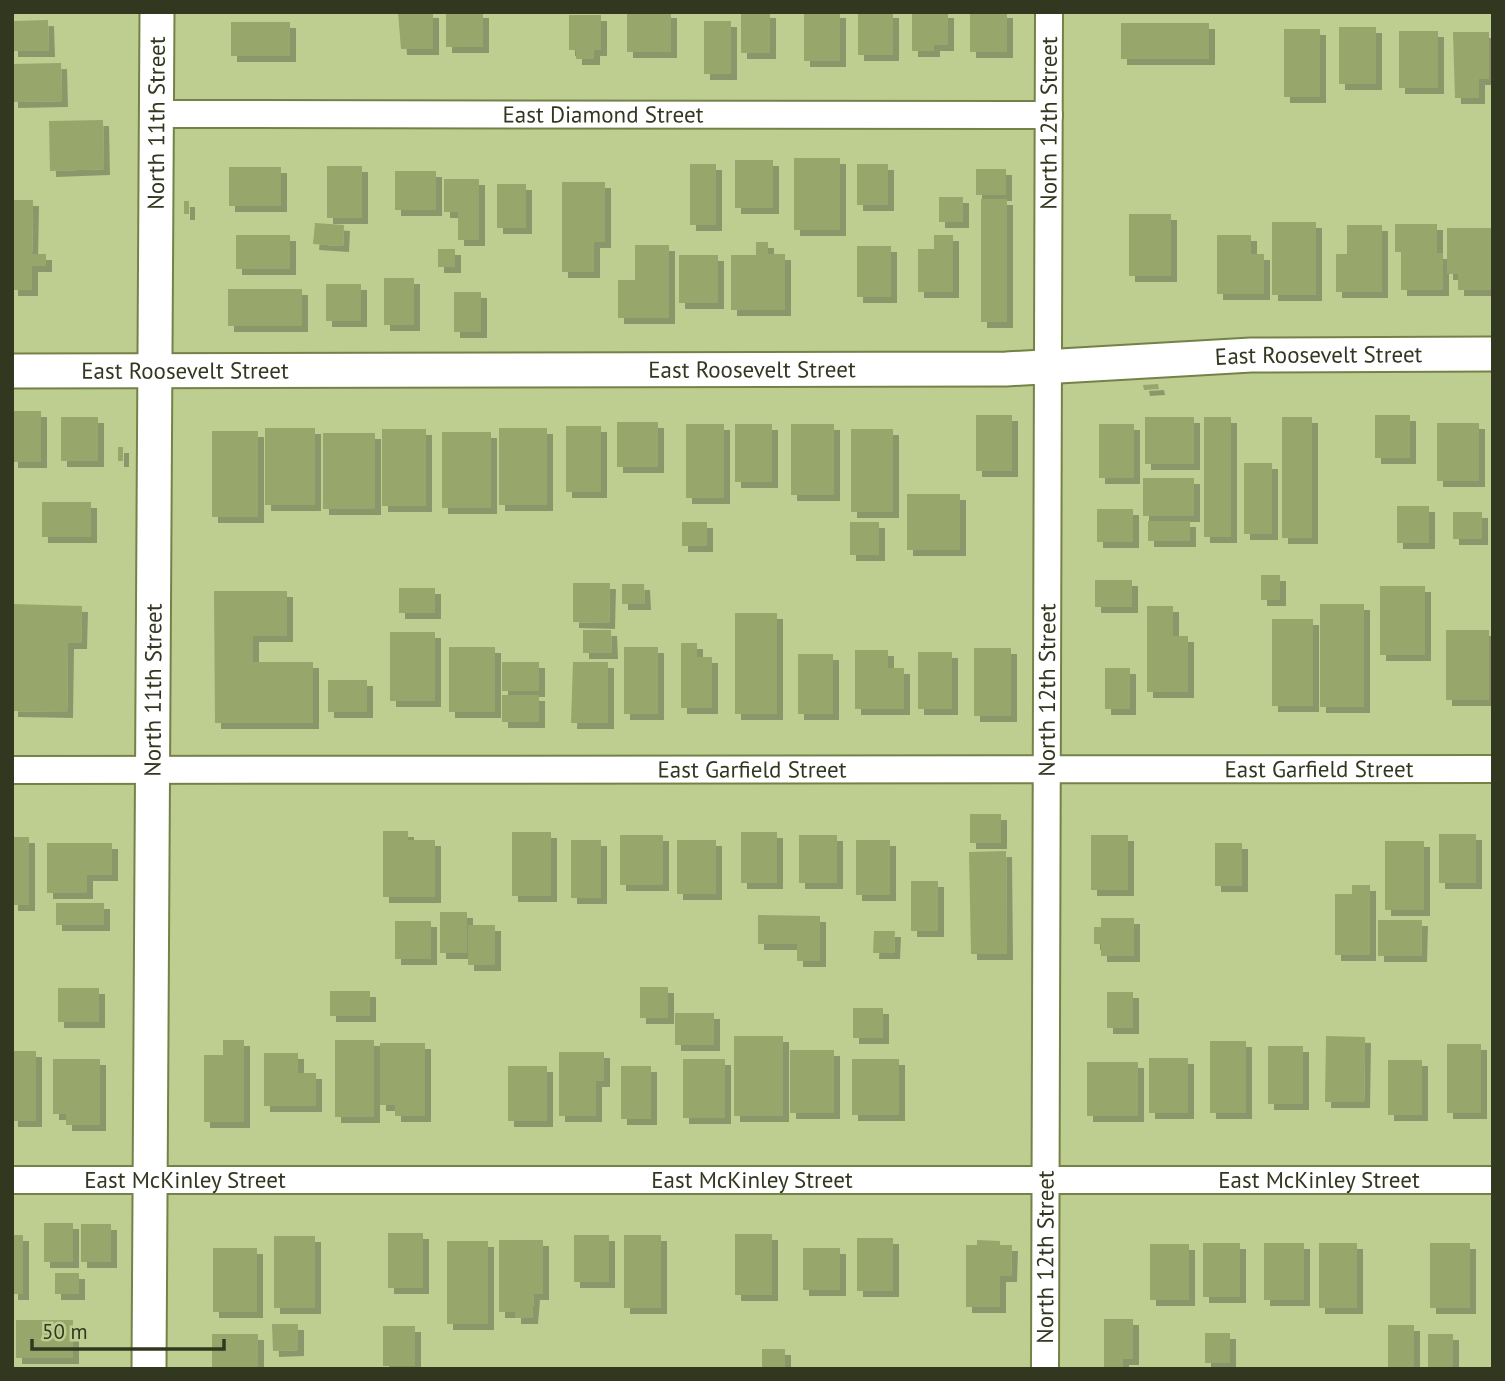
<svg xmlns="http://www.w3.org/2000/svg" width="1505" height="1381" font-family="'PT Sans',sans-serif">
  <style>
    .building { fill: #97a66b; filter: url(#shadow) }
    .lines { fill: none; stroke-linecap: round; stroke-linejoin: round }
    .minor-casing { stroke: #748248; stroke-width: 30 }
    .tertiary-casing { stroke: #748248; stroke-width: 37 }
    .minor { stroke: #fff; stroke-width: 26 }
    .tertiary { stroke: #fff; stroke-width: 33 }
    .labels { text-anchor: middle; stroke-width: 5; stroke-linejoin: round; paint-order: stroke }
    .street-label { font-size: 23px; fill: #323820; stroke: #bece91 }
  </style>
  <defs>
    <filter id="shadow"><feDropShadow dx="6" dy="6" stdDeviation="0" flood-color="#0004"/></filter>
  </defs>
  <rect width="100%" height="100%" fill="#bece91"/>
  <!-- building -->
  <path class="building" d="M398 12H433V49H401Z
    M446 12H483V47H446Z
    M627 12H671V52H627Z
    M741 12H770V53H741Z
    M804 12H840V61H804Z
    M858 12H893V55H858Z
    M912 12H948V45H934V51H912Z
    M970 12H1007V52H970Z
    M569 15H601V50H594V59H576V50H569Z
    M48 20 49 51H12V21Z
    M704 21H731V74H704Z
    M231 22H290V56H231Z
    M1121 23H1209V59H1121Z
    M1339 27H1376V84H1339Z
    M1284 29H1320V97H1284Z
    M1399 31H1438V88H1399Z
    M1453 32H1489V79H1479V98H1455Z
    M61 63 62 101 12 102V64Z
    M103 120 104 169 50 171 49 121Z
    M794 158H840V230H794Z
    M735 160H773V208H735Z
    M690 164H716V225H690Z
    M857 164H888V205H857Z
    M327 166H362V218H327Z
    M229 167H281V206H229Z
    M976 169H1006V195H976Z
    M395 171H436V210H395Z
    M444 179H479V240H458V212H444Z
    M562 182H605V242H594V272H562Z
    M497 184H526V228H497Z
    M939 197H963V222H939Z
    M981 199H1007V322H981Z
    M12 200H33L32 254H46V266H32V290H12Z
    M184 201H189V214H184Z
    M1129 214H1171V276H1129Z
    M1272 222H1316V295H1272Z
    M315 223 344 225 343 246 313 244Z
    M1395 224H1437V253H1443V290H1401V252H1395Z
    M1347 225H1382V292H1336V254H1347Z
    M1447 228H1493V290H1458V274H1447Z
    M236 235H290V269H236Z
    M934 235H953V292H918V249H934Z
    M1217 235H1251V254H1264V294H1217Z
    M756 242H768V254H785V310H731V255H756Z
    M635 245H669V318H618V280H635Z
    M857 246H891V297H857Z
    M438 249H455V267H438Z
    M679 255H718V303H679Z
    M384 278H414V325H384Z
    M326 284H361V321H326Z
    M228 289H302V326H228Z
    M454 292H481V332H454Z
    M1158 384 1159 389 1144 390 1143 385Z
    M12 411H41V462H12Z
    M976 415H1012V471H976Z
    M1375 415H1410V458H1375Z
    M61 417H98V461H61Z
    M1145 417H1194V464H1145Z
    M1204 417H1231V537H1204Z
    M1282 417H1312V538H1282Z
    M617 422H658V467H617Z
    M1437 423H1479V481H1437Z
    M686 424H724V498H686Z
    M735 424H772V482H735Z
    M791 424H834V495H791Z
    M1099 424H1134V478H1099Z
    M566 426H601V492H566Z
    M265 428H315V505H265Z
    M499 428H547V505H499Z
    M382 429H426V506H382Z
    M851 429H893V512H851Z
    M212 431H258V517H212Z
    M442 432H491V508H442Z
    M323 433H375V509H323Z
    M118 447H123V461H118Z
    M1244 463H1272V534H1244Z
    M1143 478H1194V516H1143Z
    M907 494H960V550H907Z
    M42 502H91V537H42Z
    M1397 506H1429V543H1397Z
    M1097 509H1133V542H1097Z
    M1453 512H1482V539H1453Z
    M1148 521H1190V541H1148Z
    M682 522H707V546H682Z
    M850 522H879V555H850Z
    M1261 575H1280V600H1261Z
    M1095 580H1132V607H1095Z
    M573 583H610L609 623 573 622Z
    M622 584H644L645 604H622Z
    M1380 586H1425V655H1380Z
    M399 588H435V613H399Z
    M214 591H287V636H253V662H313V723H215Z
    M12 604 82 606 81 643H68L67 712 12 711Z
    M1320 604H1364V707H1320Z
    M1147 606H1173V636H1188V692H1147Z
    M735 613H777V714H735Z
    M1272 619H1313V706H1272Z
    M583 630H611L612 653H583Z
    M1446 630H1489V700H1446Z
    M390 632H435V701H390Z
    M681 643H697V657H712V708H681Z
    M449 647H495V712H449Z
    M624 647H658V714H624Z
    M974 648H1011V716H974Z
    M855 650H888V668H904V709H855Z
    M918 652H952V709H918Z
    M798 654H833V714H798Z
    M502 662H539V691H502Z
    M573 662H608V723H571Z
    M1105 668H1130V709H1105Z
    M328 680H367V712H328Z
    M502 695H539V722H502Z
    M970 814H1001V843H970Z
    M383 831H408V840H435V897H383Z
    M512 832H551V896H512Z
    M741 832H777V883H741Z
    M1439 834H1476V883H1439Z
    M620 835H663V885H620Z
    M799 835H837V883H799Z
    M1091 835H1128V890H1091Z
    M12 837H29V905H12Z
    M571 840H601V898H571Z
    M677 840H716V894H677Z
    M856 840H890V895H856Z
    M1385 841H1424V910H1385Z
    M47 843H112V875H87V893H47Z
    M1215 843H1242V886H1215Z
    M1006 851 1007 954H971L969 852Z
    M911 881H938V931H911Z
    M1352 885H1370V955H1335V894H1352Z
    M56 903H104V925H56Z
    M440 912H467V953H440Z
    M758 915 820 916V961H797V944H758Z
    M1101 918H1134V956H1101V944H1094V927H1101Z
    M1378 920H1422L1421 956H1378Z
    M395 921H431V959H395Z
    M468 925H495V965H468Z
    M874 931H895L894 953H873Z
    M640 987H668V1018H640Z
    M58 988H99V1022H58Z
    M330 991H370V1016H330Z
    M1107 992H1133V1028H1107Z
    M853 1008H883V1038H853Z
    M675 1013H714V1045H675Z
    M734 1036H783V1116H734Z
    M1326 1036 1365 1037 1364 1102H1325Z
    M223 1040H244V1122H204V1055H223Z
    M335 1040H374V1117H335Z
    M1210 1041H1246V1113H1210Z
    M380 1043H425V1116H395V1105H380Z
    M1447 1044H1481V1113H1447Z
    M1268 1046H1303V1104H1268Z
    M790 1050H834V1113H790Z
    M12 1051H36V1121H12Z
    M559 1052H604V1081H596V1116H559Z
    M264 1053H298V1073H316V1106H264Z
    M1149 1058H1188V1113H1149Z
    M53 1059H100V1125H66V1114H53Z
    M683 1059H725V1118H683Z
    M852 1059H899V1115H852Z
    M1388 1060H1422V1115H1388Z
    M1087 1062H1138V1116H1087Z
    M508 1066H547V1121H508Z
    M621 1066H651V1119H621Z
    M44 1223H73V1262H44Z
    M81 1224H111V1262H81Z
    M388 1233H423V1288H388Z
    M735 1234H772V1295H735Z
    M12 1235H23V1294H12Z
    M574 1235H609V1282H574Z
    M624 1235H661V1308H624Z
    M274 1236H315V1308H274Z
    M857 1238H893V1291H857Z
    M499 1240H543V1294H534L532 1318H515V1312H499Z
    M977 1240 1000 1241V1245H1012L1011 1276H1000V1307H966V1245H977Z
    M447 1241H488V1324H447Z
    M1203 1243H1240V1297H1203Z
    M1264 1243H1304V1300H1264Z
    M1319 1243H1357V1308H1319Z
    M1430 1243H1470V1308H1430Z
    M1150 1244H1189V1300H1150Z
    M213 1248H257V1312H213Z
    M803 1248H840V1290H803Z
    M55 1273H79V1294H55Z
    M1104 1319H1133V1359H1123V1369H1104Z
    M16 1320H73V1358H16Z
    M272 1324H298V1350L273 1351Z
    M1388 1325H1414V1369H1388Z
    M383 1326H415V1366H383Z
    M1205 1333H1230V1363H1205Z
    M212 1334H258V1369H212Z
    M1428 1334H1453V1369H1428Z
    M762 1349H785V1369H762Z"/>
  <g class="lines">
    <!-- minor casing -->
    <g class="minor-casing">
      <g id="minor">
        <path id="s1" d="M157 114 1049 115"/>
        <path id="s2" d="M12 770 1493 769"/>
        <path id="s3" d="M12 1180H1493"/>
        <path id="s4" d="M1045 1369 1049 12"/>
      </g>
    </g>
    <!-- tertiary casing -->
    <g class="tertiary-casing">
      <g id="tertiary">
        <path id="s5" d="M12 371 1006 369 1251 355 1493 354"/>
        <path id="s6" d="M149 1369 157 12"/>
      </g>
    </g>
    <!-- minor -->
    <use href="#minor" class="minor"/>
    <!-- tertiary -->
    <use href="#tertiary" class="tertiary"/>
  </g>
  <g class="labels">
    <!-- street labels -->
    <g class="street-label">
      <text dy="8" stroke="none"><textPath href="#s1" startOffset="446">East Diamond Street</textPath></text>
      <text dy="8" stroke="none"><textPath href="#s6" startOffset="1246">North 11th Street</textPath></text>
      <text dy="8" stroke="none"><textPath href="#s4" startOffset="1246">North 12th Street</textPath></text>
      <text dy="8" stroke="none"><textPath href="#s5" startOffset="1307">East Roosevelt Street</textPath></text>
      <text dy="8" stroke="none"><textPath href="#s5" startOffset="740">East Roosevelt Street</textPath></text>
      <text dy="8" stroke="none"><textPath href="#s5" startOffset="173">East Roosevelt Street</textPath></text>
      <text dy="8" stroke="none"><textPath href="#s6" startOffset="679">North 11th Street</textPath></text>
      <text dy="8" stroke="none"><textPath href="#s4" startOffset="679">North 12th Street</textPath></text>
      <text dy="8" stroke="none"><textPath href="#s2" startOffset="1307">East Garfield Street</textPath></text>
      <text dy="8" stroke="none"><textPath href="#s2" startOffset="740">East Garfield Street</textPath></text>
      <text dy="8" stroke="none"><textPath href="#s3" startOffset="173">East McKinley Street</textPath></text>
      <text dy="8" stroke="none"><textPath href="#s3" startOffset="1307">East McKinley Street</textPath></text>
      <text dy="8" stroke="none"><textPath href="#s3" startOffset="740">East McKinley Street</textPath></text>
      <text dy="8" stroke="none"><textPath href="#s4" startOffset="112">North 12th Street</textPath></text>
    </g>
  </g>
  <!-- border -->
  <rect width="1505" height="1381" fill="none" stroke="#323820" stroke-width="28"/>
  <!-- scale -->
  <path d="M32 1339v10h192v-10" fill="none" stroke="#323820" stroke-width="3.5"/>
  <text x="42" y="1339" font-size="21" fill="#323820" stroke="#bece91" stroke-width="5" paint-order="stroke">50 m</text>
</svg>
